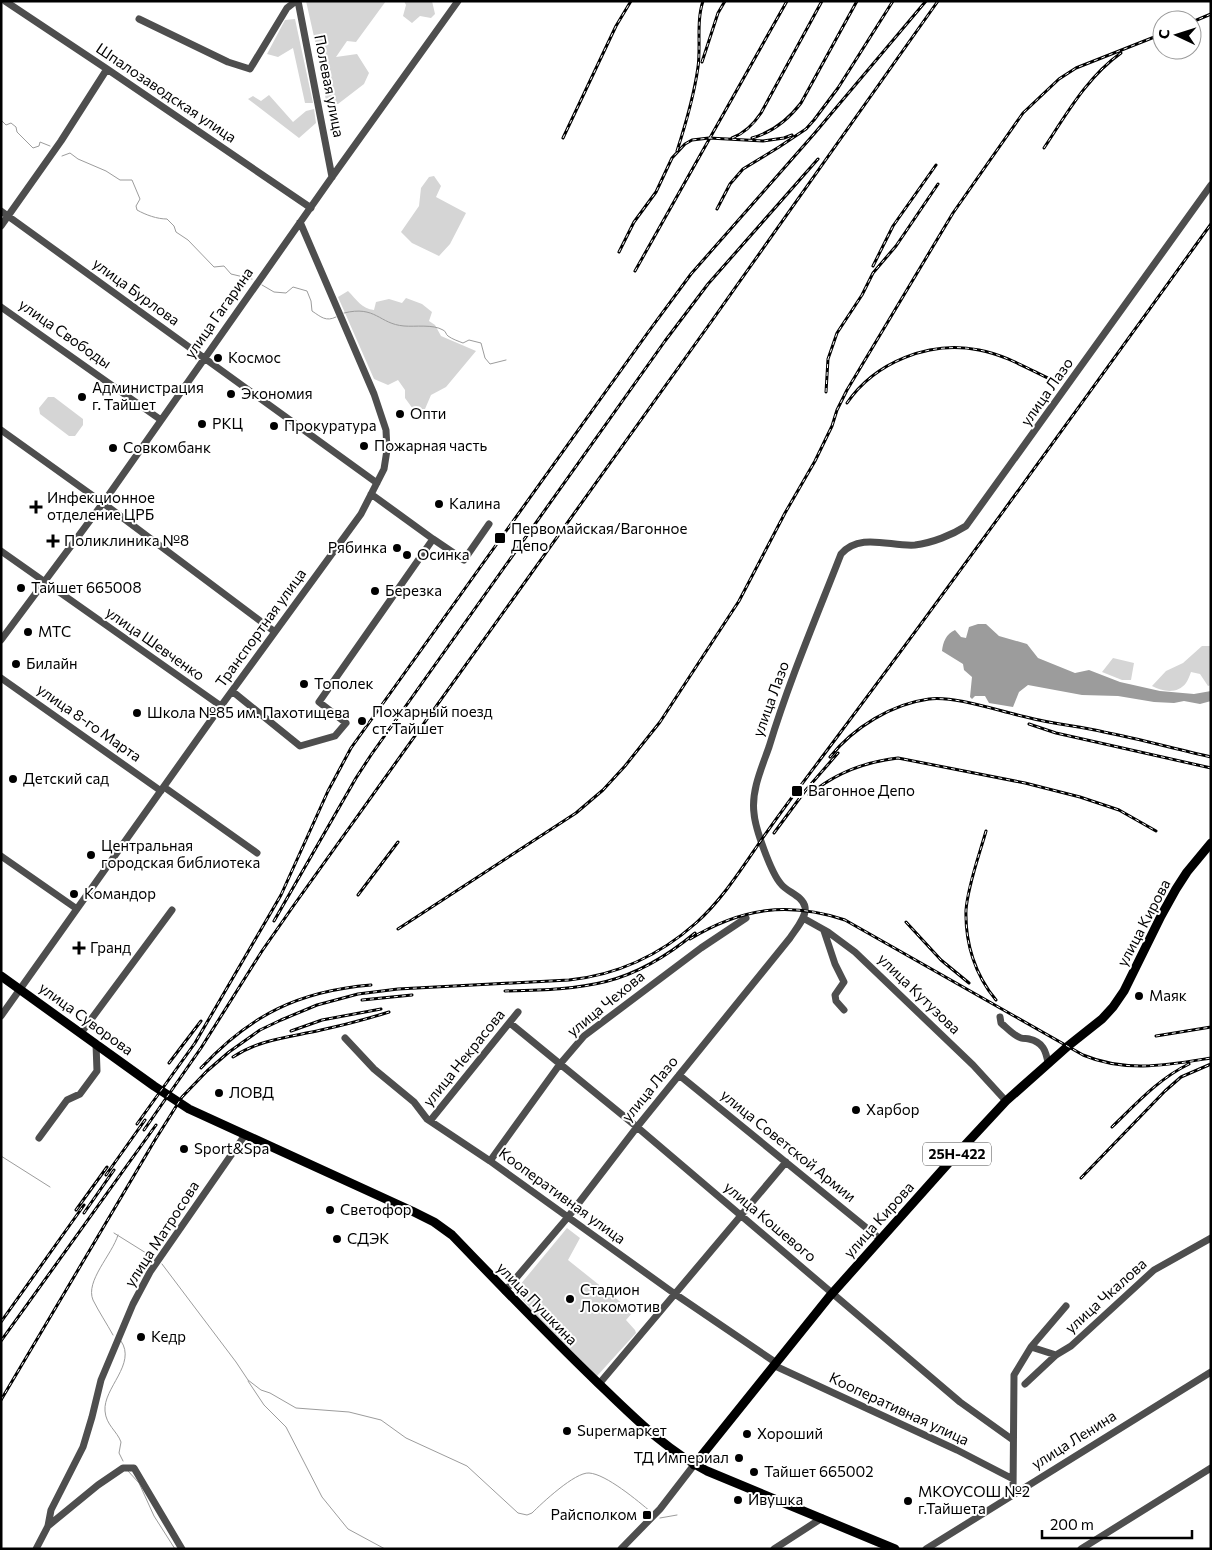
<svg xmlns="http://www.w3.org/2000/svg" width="1212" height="1550" font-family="Commissioner,sans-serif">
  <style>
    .green { fill: #d5d5d5 }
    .water { fill: #9c9c9c }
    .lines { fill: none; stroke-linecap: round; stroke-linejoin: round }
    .stream { stroke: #9c9c9c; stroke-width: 1 }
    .minor { stroke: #4e4e4e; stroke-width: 7 }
    .major { stroke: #000; stroke-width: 9 }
    .rail-casing { stroke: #000; stroke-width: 3 }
    .rail { stroke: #fff; stroke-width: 1; stroke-dasharray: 4; stroke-linecap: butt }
    .poi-dot { fill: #000; stroke: #fff; stroke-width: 2 }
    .labels { text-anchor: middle; stroke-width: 4; stroke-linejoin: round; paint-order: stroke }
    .shield { fill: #fff; stroke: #4c4c4c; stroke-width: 1 }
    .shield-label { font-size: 14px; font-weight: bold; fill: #000 }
    .street-label { font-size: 15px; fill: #000; stroke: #fff }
    .poi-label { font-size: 15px; fill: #000; stroke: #fff; text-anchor: start }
  </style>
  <rect width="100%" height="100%" fill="#fff"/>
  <!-- green -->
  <path class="green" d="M306 1H386L356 42 347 41 336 57 357 54 369 73 364 84 338 104 326 101 317 50Z
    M404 1H432L435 14 431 18 420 16 412 23 403 16 406 5Z
    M295 19 313 103H305L293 48 278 57 267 54 285 20Z
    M269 95 293 122 306 111 314 109 316 123 299 138 248 99 253 96 261 101Z
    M434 176 441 186 436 197 466 213 450 244 439 256 412 243 401 232 419 206 421 188 429 177Z
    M348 291C356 299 362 309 374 310L376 302 389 299 402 303 406 298 422 304 432 312 429 321 435 325 441 336 476 351 446 387 431 395 425 409H413L405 398V390L398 380 388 385 374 379 338 297Z
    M48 397H54L83 419V425L75 436H69L40 414 39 408Z
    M1202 646H1211V685L1208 686 1200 674 1191 672C1190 675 1188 680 1186 683 1178 694 1163 692 1152 686L1166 671 1183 663Z
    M1113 658 1134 663 1131 680H1122L1102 672Z
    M567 1228 580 1238 568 1260 633 1312 626 1320 635 1330 636 1333 597 1376 528 1308 529 1307 515 1291Z"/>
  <!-- water -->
  <path class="water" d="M978 624H986L999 636 1027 644 1038 658 1075 673 1089 670 1120 682 1160 691 1194 694 1211 691V701L1200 704 1184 701 1174 703 1154 702 1118 696 1082 695 1028 685 1019 692 1013 707 989 703 985 696H975L972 699 970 697 972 677 964 670 963 664 942 651C943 642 946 634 955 630L961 637 966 638 969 627Z"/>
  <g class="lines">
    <!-- stream -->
    <path class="stream" d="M1 120 6 125 11 123 16 127 17 132 33 148 39 146 40 142 50 146
      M62 156 70 153 78 159 106 171 120 180H132L140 199 136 206 137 210C146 215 157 219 167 219L174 226 176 232 188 240 214 267 224 266 231 274 252 279
      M262 285 274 292 286 293 293 287 307 291 311 301 312 311C321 317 326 322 336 317
      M344 313C376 305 379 324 404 326 415 327 433 324 443 330 446 331 446 335 448 336 452 339 458 341 463 343L469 340 481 343 485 358 490 364 506 360
      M1 1156 50 1187
      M114 1233 154 1258
      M162 1264 236 1362 248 1380 261 1390 270 1393 296 1408 349 1412 381 1420 406 1438 467 1466 518 1513 527 1515 532 1513C542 1503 575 1472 589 1473 606 1474 638 1501 651 1512
      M113 1335C107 1324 99 1312 93 1300 85 1281 112 1255 118 1235
      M121 1341C137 1364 103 1388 105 1411 106 1425 117 1431 121 1442L119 1453 123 1461
      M248 1381 264 1405 286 1427 322 1497 348 1529 385 1549
      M128 1471 139 1483 154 1516 175 1549
      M660 1518 677 1515"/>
    <!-- minor -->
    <path class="minor" d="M5 1 107 69 311 208
      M298 1 332 177
      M139 19 228 62 250 69 287 8 296 1
      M1 211 377 483
      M1 226 61 141 107 69
      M1 307 161 420
      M1 430 103 503 275 632
      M433 539 464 560 489 524
      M1 551 221 706
      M1 640 103 503 332 177 458 1
      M1 678 161 791
      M232 691 300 746 335 736 346 723 319 702 433 539 371 494
      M164 787 257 853
      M1 856 77 909
      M803 918 828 932 855 952 973 1065 1006 1101
      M824 931 835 964 844 982 835 995 836 1001 844 1010
      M1 1016 221 706 361 514 384 469 387 450 386 430 374 394 300 222
      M1000 1017 1001 1023C1007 1028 1014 1036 1021 1038 1024 1039 1027 1038 1029 1039 1043 1042 1046 1051 1048 1063
      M510 1023 637 1127 960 1402 1013 1440
      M81 1033 172 910
      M345 1038 374 1069 414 1102 427 1119 490 1161 675 1294 775 1362
      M679 1075 880 1239
      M430 1121 518 1012
      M39 1138 67 1100 80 1094 97 1071 96 1044
      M490 1161 560 1064 584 1036 701 948 746 918
      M505 1291 568 1217 637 1127 790 938C795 930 807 917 805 907 803 896 787 892 781 884 771 873 755 828 754 813 751 791 762 767 769 747 789 681 816 618 841 554 860 532 891 547 915 545 932 543 952 535 966 526L1211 185
      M1031 1347 1056 1355
      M773 1365 957 1450 1013 1479
      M599 1384 786 1162
      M1025 1384 1056 1355 1071 1346 1154 1270 1211 1238
      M1013 1494 1014 1375 1031 1347 1066 1306
      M48 1526 98 1485 123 1468H134L182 1549
      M36 1549 48 1526 51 1510 83 1447 92 1417 101 1380 133 1304 150 1272 245 1135
      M621 1549 660 1509 694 1465
      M774 1549 822 1518
      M926 1549 1211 1372
      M1081 1549 1211 1468"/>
    <!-- major -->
    <path class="major" d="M1 976 154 1086 189 1109 412 1211 434 1222 452 1235C500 1285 548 1335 598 1383 632 1415 665 1450 707 1471L895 1549
      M694 1465 829 1297 953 1158 1006 1101 1068 1046 1102 1019 1113 1007 1124 991 1161 916 1176 889 1187 872 1211 843"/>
    <!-- rail casing -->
    <g class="rail-casing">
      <path id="rail" d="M1192 22 1211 14
        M702 62 718 13 725 1
        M563 138 616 26 631 1
        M732 138C745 133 753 125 761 113L822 1
        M752 138C773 132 788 120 801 103L857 1
        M1044 148C1066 115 1087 77 1121 53
        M677 151C686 123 694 96 698 67 701 46 696 22 703 1
        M717 209 730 184 743 169 779 147 806 129 814 120 838 88 893 1
        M619 252 634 222 656 192 672 158 685 144 692 140 709 138 763 141 784 138 792 135
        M873 266 893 226 936 165
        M635 271 787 1
        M826 392 828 359 837 333 862 295 873 273 896 246 938 184
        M847 403C875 362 930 340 979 350 1006 355 1030 370 1054 381
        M1029 724 1056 733 1211 768
        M830 757C854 727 892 704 929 699 957 696 998 711 1026 717 1052 724 1078 726 1104 732 1140 739 1175 749 1211 757
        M805 791 838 753
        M809 795C835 773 864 762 898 758L1025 783 1080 797 1119 810 1156 831
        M986 831C979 856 968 885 966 910 965 943 975 975 996 1000
        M774 833 805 791
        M358 895 398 842
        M274 921 356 778 371 755 665 341 708 284 818 159
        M906 922 941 960 969 983
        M398 929 576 813 603 790 625 766 660 722 739 601 785 513 815 461 832 426 837 410 847 390 953 213 1023 113 1059 79 1076 68 1162 34
        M690 939C741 908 788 901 845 920L1083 1055C1126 1073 1167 1065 1211 1058
        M505 991C586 989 630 987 695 933
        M362 1000 412 995
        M291 1031 322 1020 381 1009
        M1156 1036 1211 1027
        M233 1057C260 1039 291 1037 321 1030 344 1025 367 1019 389 1012
        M169 1063 201 1021
        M201 1068C250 1015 299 991 371 985
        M137 1124 195 1043 281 895 328 791 351 748 649 331 691 274 814 134 926 1
        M1112 1127C1136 1104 1158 1079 1189 1064
        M144 1130 201 1048 262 951 294 905 711 322 938 1
        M106 1175 145 1120
        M1081 1178 1165 1091 1181 1077 1211 1064
        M76 1210 107 1167
        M84 1213 114 1170
        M1 1322 84 1205
        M1 1341 156 1125
        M1 1400 155 1140 182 1097 207 1071 229 1052 260 1030 281 1020 317 1005 358 994 398 989 569 980C617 975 660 955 696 923 722 900 742 868 762 839 787 803 814 768 840 733 966 565 1088 394 1211 224"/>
    </g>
    <!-- rail -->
    <use href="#rail" class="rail"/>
  </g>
  <!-- markers -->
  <g class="poi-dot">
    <circle cx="218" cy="358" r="5"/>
    <circle cx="231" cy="394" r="5"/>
    <circle cx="82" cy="397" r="5"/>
    <circle cx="400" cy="414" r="5"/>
    <circle cx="202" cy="424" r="5"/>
    <circle cx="274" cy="426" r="5"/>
    <circle cx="364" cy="446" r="5"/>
    <circle cx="113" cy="448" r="5"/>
    <circle cx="439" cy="504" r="5"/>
    <path d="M33.5 499.5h5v5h5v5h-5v5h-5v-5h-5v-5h5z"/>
    <rect x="494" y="532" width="12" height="12" rx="2.5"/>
    <path d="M50.5 533.5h5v5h5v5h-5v5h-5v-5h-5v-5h5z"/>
    <circle cx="397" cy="548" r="5"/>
    <circle cx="407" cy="555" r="5"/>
    <circle cx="21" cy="588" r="5"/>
    <circle cx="375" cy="591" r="5"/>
    <circle cx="28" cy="632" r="5"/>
    <circle cx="16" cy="664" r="5"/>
    <circle cx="304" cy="684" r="5"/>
    <circle cx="137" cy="713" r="5"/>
    <circle cx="362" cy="721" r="5"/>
    <circle cx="13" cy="779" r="5"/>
    <rect x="791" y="785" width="12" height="12" rx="2.5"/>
    <circle cx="91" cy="855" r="5"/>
    <circle cx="74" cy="894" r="5"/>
    <path d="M76.5 940.5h5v5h5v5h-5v5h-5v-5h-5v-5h5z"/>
    <circle cx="1139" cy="996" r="5"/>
    <circle cx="219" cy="1093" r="5"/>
    <circle cx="856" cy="1110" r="5"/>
    <circle cx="184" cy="1149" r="5"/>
    <circle cx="330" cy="1210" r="5"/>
    <circle cx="337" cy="1239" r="5"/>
    <circle cx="570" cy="1299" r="5"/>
    <circle cx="141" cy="1337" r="5"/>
    <circle cx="567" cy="1431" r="5"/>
    <circle cx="747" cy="1434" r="5"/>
    <circle cx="739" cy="1458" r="5"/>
    <circle cx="754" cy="1472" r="5"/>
    <circle cx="738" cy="1500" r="5"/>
    <circle cx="908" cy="1501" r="5"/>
    <rect x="642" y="1510" width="10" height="10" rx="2.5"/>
  </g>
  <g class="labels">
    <!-- shield labels -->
    <rect class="shield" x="923" y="1142.5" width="68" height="23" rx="4"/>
    <g class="shield-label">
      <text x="957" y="1159">25Н-422</text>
    </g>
    <!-- street labels -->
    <g class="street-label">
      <text transform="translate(329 86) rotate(79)" y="5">Полевая улица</text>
      <text transform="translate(166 93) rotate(34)" y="5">Шпалозаводская улица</text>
      <text transform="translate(136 292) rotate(36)" y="5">улица Бурлова</text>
      <text transform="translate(219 313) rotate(-55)" y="5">улица Гагарина</text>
      <text transform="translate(65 334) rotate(35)" y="5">улица Свободы</text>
      <text transform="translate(1047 392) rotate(-55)" y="5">улица Лазо</text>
      <text transform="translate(261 628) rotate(-54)" y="5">Транспортная улица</text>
      <text transform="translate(155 644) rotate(35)" y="5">улица Шевченко</text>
      <text transform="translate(771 699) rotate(-70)" y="5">улица Лазо</text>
      <text transform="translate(89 723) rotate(35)" y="5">улица 8-го Марта</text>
      <text transform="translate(1144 923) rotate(-62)" y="5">улица Кирова</text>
      <text transform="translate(919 994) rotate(44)" y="5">улица Кутузова</text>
      <text transform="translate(606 1004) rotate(-39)" y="5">улица Чехова</text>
      <text transform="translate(86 1019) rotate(36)" y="5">улица Суворова</text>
      <text transform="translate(464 1058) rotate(-51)" y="5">улица Некрасова</text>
      <text transform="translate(650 1089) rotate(-51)" y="5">улица Лазо</text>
      <text transform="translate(788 1146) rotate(39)" y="5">улица Советской Армии</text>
      <text transform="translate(562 1196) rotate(36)" y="5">Кооперативная улица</text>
      <text transform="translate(879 1220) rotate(-48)" y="5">улица Кирова</text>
      <text transform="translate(770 1222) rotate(40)" y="5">улица Кошевого</text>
      <text transform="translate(162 1234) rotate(-57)" y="5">улица Матросова</text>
      <text transform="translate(1106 1296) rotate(-42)" y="5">улица Чкалова</text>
      <text transform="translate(537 1304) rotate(46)" y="5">улица Пушкина</text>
      <text transform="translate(899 1409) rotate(25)" y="5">Кооперативная улица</text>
      <text transform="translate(1074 1440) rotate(-32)" y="5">улица Ленина</text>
    </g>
    <!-- poi labels -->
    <g class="poi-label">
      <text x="228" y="363">Космос</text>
      <text x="92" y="393">Администрация<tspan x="92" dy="17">г. Тайшет</tspan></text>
      <text x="241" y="399">Экономия</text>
      <text x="410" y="419">Опти</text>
      <text x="212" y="429">РКЦ</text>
      <text x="284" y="431">Прокуратура</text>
      <text x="374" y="451">Пожарная часть</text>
      <text x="123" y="453">Совкомбанк</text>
      <text x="47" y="503">Инфекционное<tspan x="47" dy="17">отделение ЦРБ</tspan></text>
      <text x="449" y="509">Калина</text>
      <text x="511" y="534">Первомайская/Вагонное<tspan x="511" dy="17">Депо</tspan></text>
      <text x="64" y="546">Поликлиника №8</text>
      <text x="387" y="553" text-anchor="end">Рябинка</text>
      <text x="417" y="560">Осинка</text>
      <text x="31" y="593">Тайшет 665008</text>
      <text x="385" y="596">Березка</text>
      <text x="38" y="637">МТС</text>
      <text x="26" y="669">Билайн</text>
      <text x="314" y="689">Тополек</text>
      <text x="372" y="717">Пожарный поезд<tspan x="372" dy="17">ст. Тайшет</tspan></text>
      <text x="147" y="718">Школа №85 им. Пахотищева</text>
      <text x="23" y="784">Детский сад</text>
      <text x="808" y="796">Вагонное Депо</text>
      <text x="101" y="851">Центральная<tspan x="101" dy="17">городская библиотека</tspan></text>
      <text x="84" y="899">Командор</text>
      <text x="90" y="953">Гранд</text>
      <text x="1149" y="1001">Маяк</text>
      <text x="229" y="1098">ЛОВД</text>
      <text x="866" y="1115">Харбор</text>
      <text x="194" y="1154">Sport&amp;Spa</text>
      <text x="340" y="1215">Светофор</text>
      <text x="347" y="1244">СДЭК</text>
      <text x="580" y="1295">Стадион<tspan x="580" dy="17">Локомотив</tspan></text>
      <text x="151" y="1342">Кедр</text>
      <text x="577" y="1436">Superмаркет</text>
      <text x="757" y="1439">Хороший</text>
      <text x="729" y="1463" text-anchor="end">ТД Империал</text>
      <text x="764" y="1477">Тайшет 665002</text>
      <text x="918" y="1497">МКОУСОШ №2<tspan x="918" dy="17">г.Тайшета</tspan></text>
      <text x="748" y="1505">Ивушка</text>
      <text x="637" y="1520" text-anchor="end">Райсполком</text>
    </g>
  </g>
  <!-- border -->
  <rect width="1212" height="1550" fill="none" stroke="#000000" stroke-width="5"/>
  <!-- north arrow -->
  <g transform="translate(1177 35) rotate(274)"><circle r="24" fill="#ffffff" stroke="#999999"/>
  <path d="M0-4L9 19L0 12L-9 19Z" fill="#000000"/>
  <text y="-8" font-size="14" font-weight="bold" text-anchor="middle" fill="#000000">С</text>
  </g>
  <!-- scale -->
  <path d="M1042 1530v8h150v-8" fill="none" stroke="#000000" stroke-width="2.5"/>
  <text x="1050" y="1530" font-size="15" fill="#000000" stroke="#ffffff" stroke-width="4" paint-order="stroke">200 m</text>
</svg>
